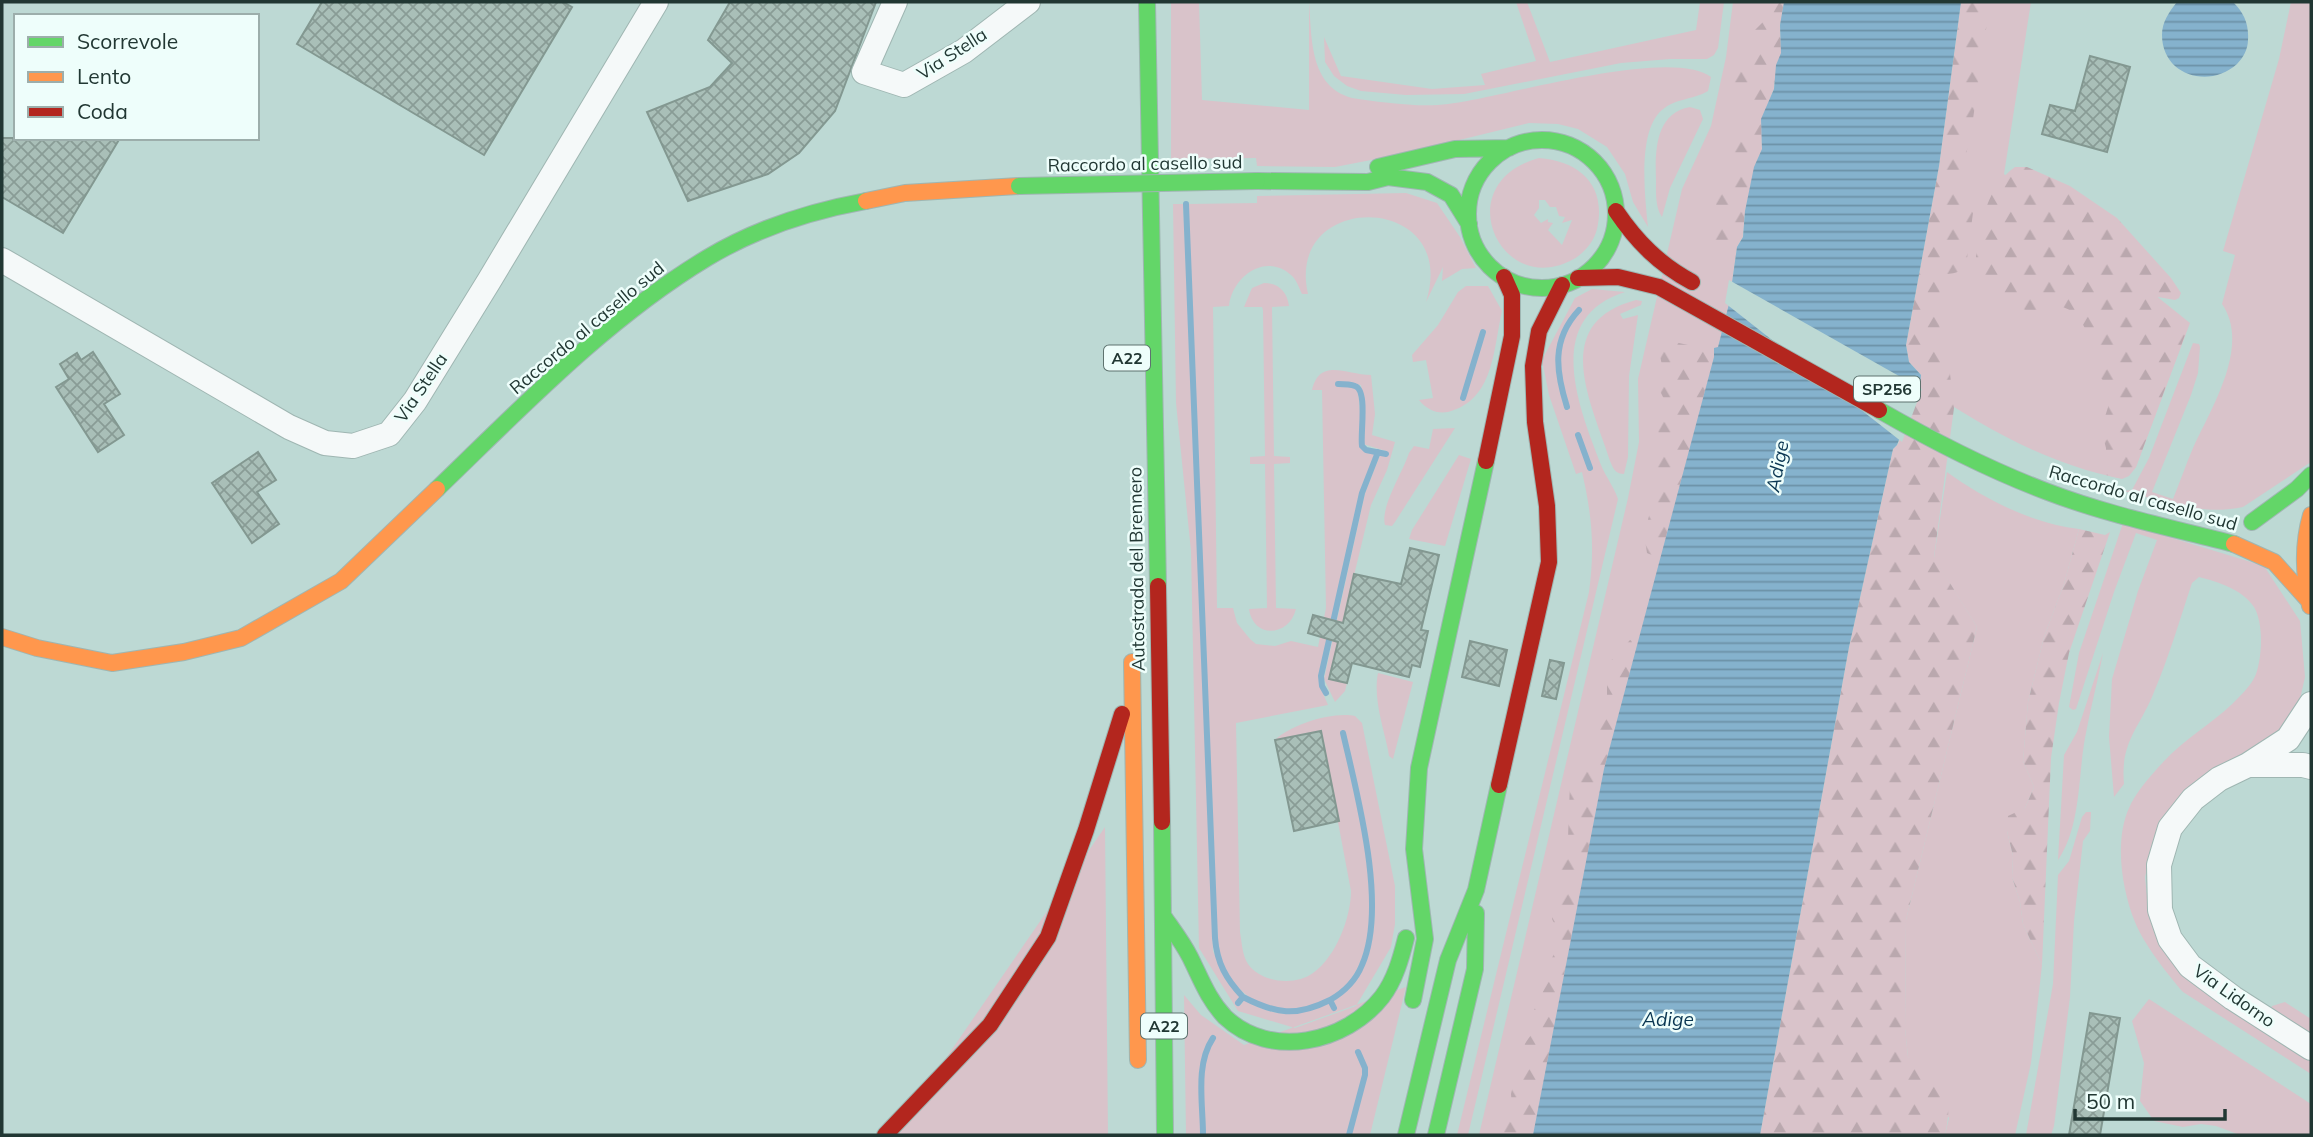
<svg xmlns="http://www.w3.org/2000/svg" width="2313" height="1137" font-family="Mulish,sans-serif">
  <style>
    .green { fill: #d9c3ca; fill-rule: evenodd }
    .forest { fill: url(#forest-firs) }
    .water { fill: url(#water-rules) }
    .pier { fill: #bdd9d4 }
    .lines { fill: none; stroke-linecap: round; stroke-linejoin: round }
    .stream { stroke: #85b2cd; stroke-width: 6 }
    .building { fill: url(#building-cross-hatch); stroke: #839891; stroke-width: 2 }
    .street-casing { stroke: #9fb6b2; stroke-width: 26 }
    .fast-casing { stroke: #9fb6b2; stroke-width: 18 }
    .slow-casing { stroke: #9fb6b2; stroke-width: 18 }
    .jam-casing { stroke: #9fb6b2; stroke-width: 18 }
    .street { stroke: #f5f9f9; stroke-width: 24 }
    .fast { stroke: #63d668; stroke-width: 16 }
    .slow { stroke: #ff974d; stroke-width: 16 }
    .jam { stroke: #b3261e; stroke-width: 16 }
    .fast-bridge-casing { stroke: #9fb6b2; stroke-width: 18; stroke-linecap: butt }
    .fast-bridge { stroke: #63d668; stroke-width: 16 }
    .labels { text-anchor: middle; stroke-width: 5; stroke-linejoin: round; paint-order: stroke }
    .shield { fill: #eefefb; stroke: #5e736f; stroke-width: 2 }
    .shield-label { font-size: 16px; font-weight: bold; fill: #213733 }
    .street-label { font-size: 18px; fill: #213733; stroke: #eefefb }
    .water-label { font-size: 19px; font-style: italic; fill: #093551; stroke: #eefefb }
  </style>
  <defs>
    <pattern id="forest-firs" width="22" height="20" patternUnits="userSpaceOnUse" patternTransform="scale(1.75)"><rect width="22" height="20" fill="#d9c3ca"/><path d="M5 1l3.5 6h-7zM16 11l3.5 6h-7z" fill="#baa8ae"/></pattern>
    <pattern id="water-rules" width="6" height="5" patternUnits="userSpaceOnUse" patternTransform="scale(1.75)"><rect width="6" height="5" fill="#85b2cd"/><path d="M0 2.5h6" fill="none" stroke="#6c92a7"/></pattern>
    <pattern id="building-cross-hatch" width="8" height="8" patternUnits="userSpaceOnUse" patternTransform="scale(1.75)"><rect width="8" height="8" fill="#a9bfb8"/><path d="M0 0l8 8M0 8l8-8" fill="none" stroke="#899c96"/></pattern>
  </defs>
  <rect width="100%" height="100%" fill="#bdd9d4"/>
  <!-- green -->
  <path class="green" d="M1171 2H1199L1202 100 1309 110V2C1312 38 1309 86 1352 98 1379 102 1421 108 1448 104 1502 98 1669 46 1711 77L1708 91C1693 100 1676 98 1662 110 1637 131 1645 197 1648 227L1633 202 1625 174 1607 147 1578 129 1558 124 1529 123 1402 154 1335 167 1257 166 1256 158 1171 159Z
    M1516 2H1527L1550 62 1696 30 1700 2H1724L1718 48 1714 55 1707 59H1670L1621 63 1464 94 1406 95 1361 91 1347 86 1334 76 1325 62 1324 37 1341 76 1432 89 1485 85 1481 74 1536 61Z
    M1733 2H1784L1780 25 1781 53 1737 247 1729 304 1718 348H1714V357L1533 1135H1479L1628 498 1639 442 1638 379 1682 189 1711 126 1726 57Z
    M1961 2H2031L2004 174 2190 323 2136 467 2129 476 2122 479C2106 475 2090 472 2074 466 2019 448 1968 417 1920 385Z
    M2291 2H2311V462L2243 507C2202 516 2163 501 2123 491L2132 490 2149 458 2193 343 2199 344 2200 347 2198 373 2191 395 2152 492 2173 499C2180 482 2186 464 2193 448 2211 408 2251 346 2222 304L2235 255 2223 251 2279 59Z
    M1690 107 1700 110 1703 119 1670 188 1662 217C1655 207 1656 192 1656 179 1655 152 1655 113 1690 107Z
    M1539 158C1580 161 1607 186 1597 229 1594 242 1583 255 1570 261 1499 296 1448 183 1539 158ZM1539 200H1545L1550 207H1556L1559 216 1565 217 1562 223 1572 220 1562 245 1548 230 1553 223 1548 222V219L1541 223 1534 215 1539 208Z
    M1406 193 1437 203 1460 237 1476 268 1462 269 1442 281 1443 267 1426 302C1461 192 1284 189 1308 294H1302C1299 288 1297 280 1291 275 1265 252 1232 277 1229 306L1213 307 1217 608H1233L1237 623 1250 639 1256 644 1275 646 1291 641 1318 647 1326 608 1322 390H1312C1320 357 1346 375 1371 375L1375 414 1372 435 1395 442 1387 470 1371 505 1329 679 1347 683 1345 691 1335 702 1324 679 1365 493 1380 455 1385 456 1386 451 1363 444 1365 411 1361 385 1338 382V386L1354 387 1358 390 1360 411V445L1364 450 1375 453 1362 489 1319 674 1322 691 1328 705 1236 723 1240 932C1242 943 1242 955 1248 964 1261 983 1296 986 1313 973 1336 957 1351 917 1351 891L1321 732 1275 740C1291 724 1334 711 1355 716L1362 723 1395 886V924L1391 947 1356 1006 1295 1028 1238 1011 1199 948 1191 551 1176 403 1173 204H1183L1199 523 1213 951 1226 980 1241 997 1238 1001 1241 1005 1244 1000C1276 1018 1296 1017 1329 1003L1332 1008 1335 1007 1334 1000C1342 994 1351 988 1357 979 1395 922 1362 814 1350 752L1345 733H1343C1342 744 1348 762 1351 774 1363 839 1400 965 1323 1002 1301 1012 1278 1013 1256 1001 1235 990 1222 969 1218 946L1188 204 1257 203V196Z
    M1264 283C1278 283 1287 291 1289 306L1272 307 1274 456 1290 457V463L1274 464 1276 608 1296 609C1289 637 1253 639 1249 609L1267 608 1265 464H1250V457L1265 456 1263 310 1262 307H1244L1252 288Z
    M1466 286H1488L1502 311C1493 351 1494 400 1448 412 1437 414 1427 410 1419 400L1433 398 1426 360 1413 362 1412 355 1438 325 1458 292Z
    M1592 289 1625 292C1542 318 1579 408 1601 465 1606 477 1614 487 1618 499L1468 1135H1457L1589 592C1595 548 1592 515 1582 472L1576 474 1549 395 1542 360 1575 298Z
    M1636 300 1642 301 1641 305 1620 314 1623 319 1638 315 1629 376 1628 457 1624 474C1615 474 1613 468 1610 461 1591 402 1549 323 1636 300Z
    M1455 428 1395 522 1392 526 1385 525C1380 507 1403 472 1409 453L1414 446 1429 449 1433 429Z
    M1459 455 1471 459 1445 546 1409 539 1412 530Z
    M1947 472C1986 500 2031 523 2079 529L2064 584 2044 637 2028 702 2023 761 2034 787 2025 808 2007 831 2013 856 2012 877 2020 902 2023 924 2042 965 2031 1063 2015 1135H1945L1949 1118 1908 1057 1905 1028 1906 920 1977 627 1934 558Z
    M2123 523 2264 566 2300 621 2305 677 2300 699 2291 719 2273 737 2186 789 2177 799 2162 822 2151 852 2145 877 2148 906 2210 994 2311 1060V1074L2183 992C2168 975 2143 943 2135 922 2122 890 2114 841 2129 808 2136 791 2158 767 2171 754 2193 733 2220 718 2240 696 2246 690 2253 682 2256 674 2262 657 2264 624 2254 607 2242 589 2218 582 2199 577L2192 583C2180 619 2169 657 2154 692 2140 728 2120 741 2124 784L2114 797 2109 737 2112 679 2138 591 2157 540 2136 533 2114 592 2076 709 2073 710 2069 707 2079 653Z
    M2103 653C2098 681 2090 709 2085 738 2078 776 2081 827 2058 860L2064 755 2077 732Z
    M1378 673 1413 682 1393 759 1389 756 1388 750C1383 726 1373 698 1378 673Z
    M2086 812H2091L2090 831 2083 841 2074 921 2070 997 2054 1126 2051 1135H2026L2053 984 2058 875 2069 861 2082 817Z
    M1105 827 1108 1135H893Z
    M1406 987 1370 1135H1186L1184 995 1201 1015 1244 1045Z
    M2149 999 2311 1104V1135H2240L2216 1126 2201 1124 2183 1127 2154 1121 2140 1101 2144 1063 2132 1021Z
    M2285 1002 2311 1019V1035L2271 1009 2272 1006Z"/>
  <!-- forest -->
  <path class="forest" d="M1776 2H1784L1780 25 1781 53 1776 65 1774 89 1765 107 1756 110 1746 107 1731 81 1730 71C1742 61 1751 48 1752 33L1773 12Z
    M1961 2H1990L1973 119 1958 197 1964 196 1973 200 1974 205 1967 259C1963 274 1953 274 1940 274L1939 324 1949 365 1954 408 1934 557 1977 627 1906 920 1905 1028 1908 1057C1943 1083 1955 1089 1945 1135H1760L1849 647 1893 449 1898 444 1920 384 1921 375 1909 362 1906 345 1939 166Z
    M1761 119 1762 150 1754 167 1745 211 1743 237 1737 247 1734 266C1708 259 1703 243 1722 224 1705 192 1728 187 1737 162L1730 145C1736 124 1742 124 1761 119Z
    M2015 167H2027L2070 186 2117 218 2171 278 2181 293 2179 298 2175 300 2158 297 2162 315 2185 335 2136 467C2126 480 2121 479 2106 475V448L2101 429 2111 398 2105 382 2096 374C2093 350 2087 306 2054 306 2047 306 2040 311 2033 311 2015 311 1984 289 1974 275 1978 238 1982 190 2015 167Z
    M1670 341 1706 349 1714 357 1660 559 1647 553 1644 534 1654 498 1652 491 1657 470 1655 461 1659 450 1658 426 1665 418 1668 407 1660 391 1665 378 1659 352 1663 345Z
    M2079 529 2105 535 2110 532 2069 653 2059 703 2051 758 2042 965 2023 924 2020 902 2012 877 2013 856 2007 831 2008 816 2025 808 2034 787 2023 761 2028 702 2044 637 2064 584Z
    M1630 640 1638 642 1604 769 1533 1135H1502L1507 1120 1513 1111C1513 1106 1511 1099 1511 1094 1512 1085 1523 1078 1523 1069 1525 1051 1518 1051 1532 1034L1528 1023 1544 989 1543 974 1558 947 1560 935 1552 919 1558 869 1568 838 1570 782 1600 739 1589 726 1607 698V665Z"/>
  <!-- water -->
  <path class="water" d="M1784 2H1961L1939 166 1906 345 1909 362 1921 375 1920 385 1897 445 1893 449 1849 647 1760 1135H1533L1604 769 1714 357V348L1718 347 1729 304 1737 247 1743 237 1745 211 1754 167 1762 149 1761 119 1774 89 1776 65 1781 53 1780 25Z
    M2177 2H2233C2244 13 2249 24 2248 40 2248 49 2243 58 2237 64 2210 89 2162 76 2162 35 2162 22 2169 12 2177 2Z"/>
  <!-- pier -->
  <path class="pier" d="M1729 280 1922 389 1902 442 1725 303Z"/>
  <g class="lines">
    <!-- stream -->
    <path class="stream" d="M1186 204 1215 938C1217 963 1226 979 1243 997L1238 1003
      M1338 384C1343 384 1350 384 1355 386 1368 390 1360 434 1362 446L1366 450 1386 454
      M1463 398 1483 332
      M1567 407C1556 372 1551 340 1579 310
      M1578 435 1590 468
      M1326 693 1322 686 1321 676 1362 493 1378 452
      M1243 997C1276 1014 1296 1017 1330 1000
      M1334 1008 1330 1000C1344 992 1356 980 1362 965 1388 906 1357 794 1343 733
      M1203 1135C1203 1103 1195 1065 1213 1038
      M1349 1135 1365 1075V1068L1358 1052"/>
  </g>
  <!-- building -->
  <path class="building" d="M322 2H563L572 7 484 155 297 44Z
    M730 2H876L835 111 799 153 768 174 688 201 647 112 710 87 732 63 708 40Z
    M2090 56 2130 67 2107 152 2042 134 2050 105 2075 111Z
    M2 138H120L63 233 2 197Z
    M93 352 120 394 104 404 124 435 98 452 56 387 69 379 60 364 77 353 81 360Z
    M258 452 276 480 257 492 279 524 252 543 212 483Z
    M1410 548 1439 555 1421 630 1428 631 1420 667 1412 665 1409 677 1352 663 1347 683 1329 679 1338 642 1308 633 1313 615 1343 623 1354 574 1401 584Z
    M1470 641 1507 650 1499 686 1462 677Z
    M1550 660 1564 663 1556 699 1542 696Z
    M1321 731 1339 821 1294 831 1275 740Z
    M2090 1013 2120 1018 2100 1135H2069Z"/>
  <g class="lines">
    <!-- street casing -->
    <g class="street-casing">
      <path id="street" d="M895 2 864 72 904 85 964 51 1028 2
        M2 260 289 427 325 443 353 446 389 434 415 401 489 281 656 2
        M2311 704 2288 739 2248 765 2219 779 2193 799 2170 828 2159 865 2160 910 2170 939 2190 966 2233 998 2311 1048
        M2248 765H2303L2311 767"/>
    </g>
    <!-- fast casing -->
    <g class="fast-casing">
      <path id="fast" d="M1147 2 1158 586
        M1468 214a74 74 0 1 1 148 0a74 74 0 1 1-148 0Z
        M1378 167 1455 149 1509 148
        M1257 181 1368 182 1388 177 1427 182 1451 195 1469 224
        M1879 410C1933 441 1989 470 2048 492 2108 515 2172 528 2234 544
        M437 489C521 408 606 319 707 258 755 229 811 211 866 201
        M2252 522 2297 489 2311 475
        M1162 822 1165 1135
        M1164 917C1173 930 1183 943 1190 957 1201 979 1208 999 1225 1017 1270 1060 1346 1043 1382 997 1395 980 1401 958 1406 938
        M1413 1000 1425 939 1414 849 1419 768 1486 461
        M1406 1135 1448 960 1476 890 1499 785
        M1436 1135 1475 969 1476 913"/>
    </g>
    <!-- slow casing -->
    <g class="slow-casing">
      <path id="slow" d="M866 201 905 193 1019 186
        M2234 544 2274 562 2309 601
        M2310 606C2304 575 2302 546 2311 515
        M2 637 37 648 112 663 184 652 241 638 341 581 437 489
        M1132 662 1138 1060"/>
    </g>
    <!-- jam casing -->
    <g class="jam-casing">
      <path id="jam" d="M1616 211C1637 242 1659 264 1692 282
        M1578 278 1618 277 1659 287 1879 410
        M1486 461 1512 336V295L1504 277
        M1158 586 1162 822
        M1499 785 1549 562 1547 506 1535 422 1533 366 1539 331 1562 285
        M885 1135 990 1025 1048 937 1086 830 1122 714"/>
    </g>
    <!-- street -->
    <use href="#street" class="street"/>
    <!-- fast -->
    <use href="#fast" class="fast"/>
    <!-- slow -->
    <use href="#slow" class="slow"/>
    <!-- jam -->
    <use href="#jam" class="jam"/>
    <!-- fast-bridge casing -->
    <g class="fast-bridge-casing">
      <path id="fast-bridge" d="M1019 186 1257 181"/>
    </g>
    <!-- fast-bridge -->
    <use href="#fast-bridge" class="fast-bridge"/>
  </g>
  <g class="labels">
    <!-- shield labels -->
    <g class="shield">
      <rect x="1104" y="345.5" width="46" height="25" rx="5"/>
      <rect x="1854" y="376.5" width="66" height="25" rx="5"/>
      <rect x="1141" y="1013.5" width="46" height="25" rx="5"/>
    </g>
    <g class="shield-label">
      <text x="1127" y="364">A22</text>
      <text x="1887" y="395">SP256</text>
      <text x="1164" y="1032">A22</text>
    </g>
    <!-- street labels -->
    <g class="street-label">
      <text transform="translate(952 54) rotate(-33)" y="6">Via Stella</text>
      <text transform="translate(1145 164) rotate(-1)" y="6">Raccordo al casello sud</text>
      <text transform="translate(587 328) rotate(-40)" y="6">Raccordo al casello sud</text>
      <text transform="translate(421 388) rotate(-56)" y="6">Via Stella</text>
      <text transform="translate(2143 498) rotate(16)" y="6">Raccordo al casello sud</text>
      <text transform="translate(1137 569) rotate(-91)" y="6">Autostrada del Brennero</text>
      <text transform="translate(2234 996) rotate(35)" y="6">Via Lidorno</text>
    </g>
    <!-- water labels -->
    <g class="water-label">
      <text transform="translate(1777 466) rotate(-79)" y="7">Adige</text>
      <text x="1668" y="1026">Adige</text>
    </g>
  </g>
  <!-- border -->
  <rect width="2313" height="1137" fill="none" stroke="#213733" stroke-width="7"/>
  <!-- legend -->
  <rect x="14" y="14" width="245" height="126" fill="#eefefb" stroke="#9caeab" stroke-width="2"/>
  <rect x="28" y="37" width="35" height="10" fill="#63d668" stroke="#9caeab" stroke-width="2"/>
  <text x="77" y="49" font-size="21" fill="#213733">Scorrevole</text>
  <rect x="28" y="72" width="35" height="10" fill="#ff974d" stroke="#9caeab" stroke-width="2"/>
  <text x="77" y="84" font-size="21" fill="#213733">Lento</text>
  <rect x="28" y="107" width="35" height="10" fill="#b3261e" stroke="#9caeab" stroke-width="2"/>
  <text x="77" y="119" font-size="21" fill="#213733">Coda</text>
  <!-- scale -->
  <path d="M2075 1109v10h150v-10" fill="none" stroke="#213733" stroke-width="3.5"/>
  <text x="2086" y="1109" font-size="21" fill="#213733" stroke="#eefefb" stroke-width="5" paint-order="stroke">50 m</text>
</svg>
